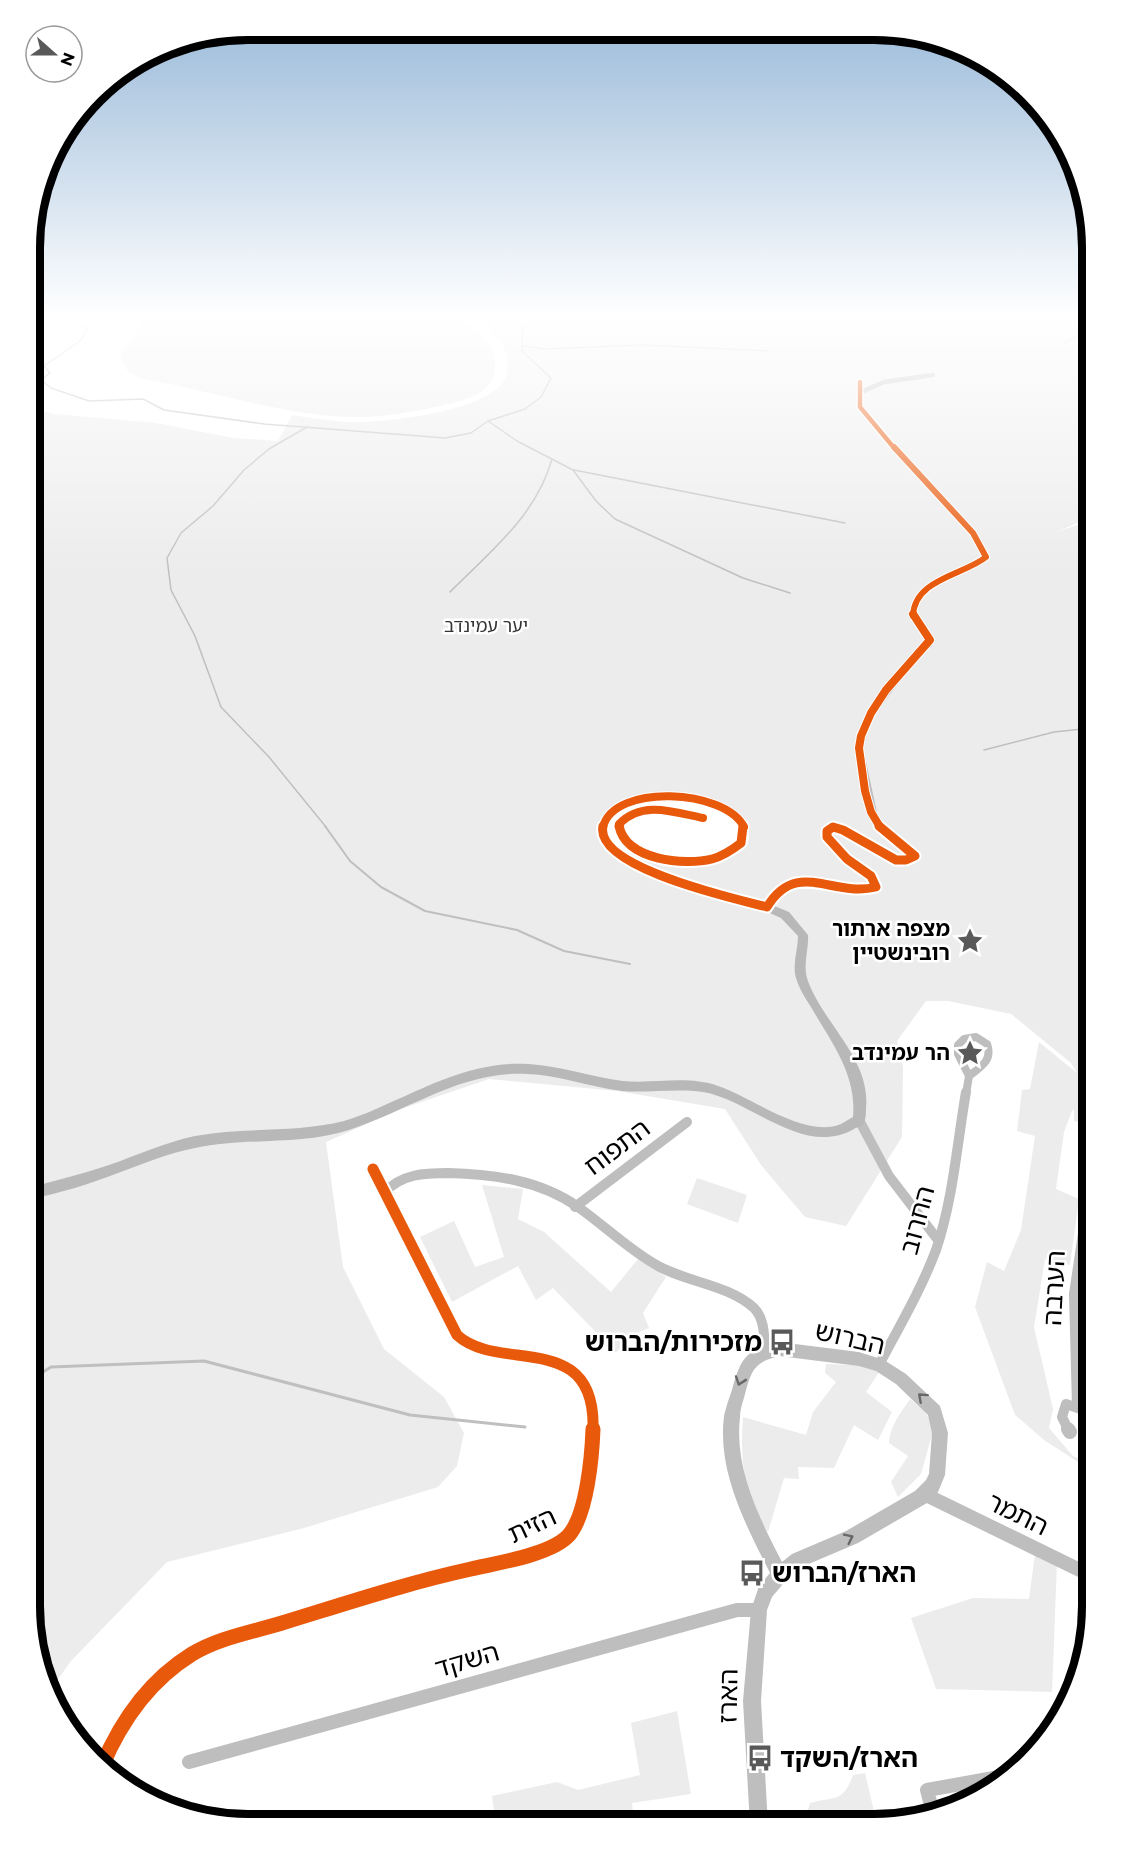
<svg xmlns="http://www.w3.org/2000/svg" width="1122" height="1855" font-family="Montserrat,'Noto Sans Hebrew',sans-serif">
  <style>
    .green { fill: #ececec; fill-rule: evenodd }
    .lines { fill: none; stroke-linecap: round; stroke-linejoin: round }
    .stream-far2 { stroke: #bfbfbf; stroke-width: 1.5 }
    .stream-far1 { stroke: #bfbfbf; stroke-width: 2 }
    .stream { stroke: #bfbfbf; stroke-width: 3 }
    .minor-far5 { stroke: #bebebe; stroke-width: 4.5 }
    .minor-far4 { stroke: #bebebe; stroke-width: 5 }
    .minor-far3 { stroke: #bebebe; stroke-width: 7 }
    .minor-far2 { stroke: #bebebe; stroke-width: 8 }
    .minor-far1 { stroke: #bebebe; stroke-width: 10 }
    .minor { stroke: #bebebe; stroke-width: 14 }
    .tertiary { fill: #bebebe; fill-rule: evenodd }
    .secondary { fill: #b8b8b8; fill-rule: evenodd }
    .cycleway-far5-casing { stroke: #fff; stroke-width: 7 }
    .cycleway-far4-casing { stroke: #fff; stroke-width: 8 }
    .cycleway-far3-casing { stroke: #fff; stroke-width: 10 }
    .cycleway-far2-casing { stroke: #fff; stroke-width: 13 }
    .cycleway-far1-casing { stroke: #fff; stroke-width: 15 }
    .cycleway-casing { stroke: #fff; stroke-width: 19 }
    .cycleway-far5 { stroke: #e8590c; stroke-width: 4.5 }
    .cycleway-far4 { stroke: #e8590c; stroke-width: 6 }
    .cycleway-far3 { stroke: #e8590c; stroke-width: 8 }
    .cycleway-far2 { stroke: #e8590c; stroke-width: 9 }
    .cycleway-far1 { stroke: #e8590c; stroke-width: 11 }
    .cycleway { stroke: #e8590c; stroke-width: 15 }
    .oneway { stroke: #686868 }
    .labels { text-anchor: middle; stroke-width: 5; stroke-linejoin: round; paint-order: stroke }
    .far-park-label { font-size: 18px; fill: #333; stroke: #fff }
    .poi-label { font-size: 21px; font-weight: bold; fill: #000; stroke: #fff; text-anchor: end }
    .near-street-label { font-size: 26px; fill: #000; stroke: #fff }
    .near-poi-label { font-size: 26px; font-weight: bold; fill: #000; stroke: #fff; text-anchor: start }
    .rim { fill: none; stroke: #000; stroke-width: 8 }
  </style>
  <rect width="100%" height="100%" fill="#fff"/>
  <!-- green -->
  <path class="green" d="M128 315H453C471 326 492 338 495 360 499 391 468 400 444 405 416 411 388 417 359 417 286 417 214 391 144 379L129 373 120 358C123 345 137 337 141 323Z
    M468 315H1092V517L1056 532 1092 520V1125L1074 1121V1109L1072 1111 1064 1132 1056 1189 1079 1199 1070 1265 1045 1259 1034 1327 1053 1409 1049 1428 1073 1456 1092 1464V1471L1044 1440 1015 1415 975 1307 987 1262 1004 1271 1021 1230 1035 1136 1017 1131 1022 1090 1030 1089 1039 1042 1077 1073 1071 1063 1011 1014 948 1001H926L897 1041 903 1067 902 1137 846 1226 805 1217 761 1165 725 1109 617 1091 489 1079 398 1110 326 1142 343 1267 384 1349 444 1397 464 1433 457 1466 438 1487 304 1528 167 1562 71 1661 48 1693 30 1606 32 408 54 414 156 423 234 438 278 441 292 415C312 418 331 421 351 422 384 423 493 411 506 377 508 372 507 364 507 358 506 342 483 322 468 315ZM656 801C689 802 720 803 748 822L749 839C746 844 742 850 737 853 693 889 571 846 616 811 626 803 643 803 656 801Z
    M697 1178 747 1195 738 1223 687 1204Z
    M482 1185 523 1189 518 1219 544 1232 611 1292 638 1259 666 1277 643 1313 649 1328 630 1336 616 1353 553 1288 536 1300 518 1266 452 1302 420 1237 454 1221 475 1267 504 1257Z
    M826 1364 875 1366 881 1369 866 1392 892 1412 878 1440 854 1425 834 1468 798 1467 799 1479 784 1478 768 1532C743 1500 740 1456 743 1417L806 1435 813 1412 836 1382 825 1373Z
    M910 1399 925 1412 930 1420 933 1431 921 1474 898 1497 891 1482 908 1456 889 1443C890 1426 900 1414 910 1399Z
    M1035 1554 1057 1563 1052 1692 936 1689 911 1618 973 1598 1029 1599Z
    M677 1711 691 1794 632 1803 634 1824H496L492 1796 557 1782 578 1790 640 1775 631 1723Z
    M865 1773 877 1824 803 1825 810 1803C835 1796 843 1803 853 1775Z"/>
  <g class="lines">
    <!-- stream-far2 -->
    <path class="stream-far2" d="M32 315 54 318 88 329 80 341 44 366 50 373 41 380 51 388 89 401 143 399 164 410 264 424 445 438 471 433 488 421 525 409 541 397 551 378 522 351 523 320 512 315
      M1064 343 1092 328
      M523 346 545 349 643 345 768 351
      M488 421 517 441 573 470 596 501 615 519 743 578 790 593
      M307 427 269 449 244 470 213 506 181 533 167 558 171 590 195 636 221 707 269 757 326 827
      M574 470 845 523
      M450 592C490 552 536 516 552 459
      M984 750 1054 732 1092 728"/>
    <!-- stream-far1 -->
    <path class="stream-far1" d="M325 826 350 861 381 887 425 911 517 930 564 951 630 964"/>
    <!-- stream -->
    <path class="stream" d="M30 1380 51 1367 204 1361 410 1415 525 1427"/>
    <!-- minor-far5 -->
    <path class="minor-far5" d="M860 382V407L895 449
      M859 393 884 382 933 375"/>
    <!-- minor-far4 -->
    <path class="minor-far4" d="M894 447 973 533 986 557C964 575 914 579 913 616"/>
    <!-- minor-far3 -->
    <path class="minor-far3" d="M913 614 930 640 929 644
      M603 827C614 783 725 789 744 827
      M620 827 619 824C642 800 674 812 703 818"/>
    <!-- minor-far2 -->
    <path class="minor-far2" d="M603 826C594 868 737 899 767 907
      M619 826C626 860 684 866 712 859 723 856 732 850 741 843L743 826
      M976 1037 987 1044C993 1060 981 1067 969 1076L958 1054V1045L964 1039Z
      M966 1094 969 1076"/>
    <!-- minor-far1 -->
    <path class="minor-far1" d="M859 1120 889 1176 938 1240
      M373 1169 457 1335C499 1374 597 1328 593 1431
      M385 1192C402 1174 424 1173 448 1173 493 1174 540 1180 578 1207 605 1226 629 1250 658 1266 687 1282 729 1285 754 1308 765 1319 764 1337 765 1351
      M575 1207 687 1122
      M879 1365C899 1327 921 1290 936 1250 953 1200 957 1144 966 1092
      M1077 1406 1074 1294 1092 1173
      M1069 1431 1062 1417 1066 1404 1092 1413"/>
    <!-- minor -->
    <path class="minor" d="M1068 1429 1070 1432
      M924 1494 1092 1576
      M189 1762 737 1610H759
      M102 1766C121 1721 150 1680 192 1654 218 1638 252 1632 282 1623 344 1604 407 1583 471 1569 496 1563 551 1555 569 1535 587 1514 592 1456 593 1429
      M933 1813 927 1790 999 1777 1008 1778"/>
    <!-- tertiary -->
    <path class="tertiary" d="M926 642H929L933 644 913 663 871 720 863 748 878 817 886 829 915 848 920 856C895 881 859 837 834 831L832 832V836L850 857 875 874 881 883 880 890 863 894 802 885 791 887 780 894 771 910H763L762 907C765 902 768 896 772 891 794 863 842 892 871 885 862 868 822 853 822 831 825 828 829 824 834 824 854 825 878 849 897 856L905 857 909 855 908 852 880 833 868 817 855 748 863 720 907 659Z
      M779 1342 859 1352 884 1360 906 1374 940 1406 948 1433 945 1475 938 1492 927 1503 858 1543 804 1566 788 1578 772 1597 767 1610 761 1701 768 1825H750L743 1701 751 1610 759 1586 770 1573C746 1525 717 1472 724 1416 726 1407 729 1398 732 1390 741 1357 746 1350 779 1342ZM779 1356 859 1366 876 1371 896 1384 928 1415 932 1433 929 1474 926 1480 915 1491 846 1531 792 1554 782 1562C759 1517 734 1469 740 1417 740 1409 743 1402 745 1394 751 1371 754 1362 779 1356Z"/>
    <!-- secondary -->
    <path class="secondary" d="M767 903 789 912 808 935C809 949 803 964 807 978 821 1022 871 1058 866 1108 866 1113 866 1120 863 1124 861 1127 857 1127 854 1129 803 1158 751 1100 703 1092 676 1088 649 1093 622 1091 590 1087 559 1075 527 1074 460 1071 411 1110 349 1130 299 1146 246 1137 195 1148 168 1153 143 1164 118 1173 90 1184 60 1193 31 1199V1187C57 1180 83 1174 109 1165 138 1155 166 1142 195 1136 245 1127 296 1133 344 1121 365 1115 384 1105 403 1097 444 1078 484 1061 529 1064 561 1066 592 1077 623 1081 655 1084 687 1075 718 1086 752 1097 805 1139 841 1124 845 1122 849 1119 853 1117 857 1074 831 1042 811 1007 805 998 799 988 796 978 792 964 798 950 798 936L781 918 763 910 762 907Z"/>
    <!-- cycleway-far5 casing -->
    <g class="cycleway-far5-casing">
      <path id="cycleway-far5" d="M860 382V407L895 449"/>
    </g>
    <!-- cycleway-far4 casing -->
    <g class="cycleway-far4-casing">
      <path id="cycleway-far4" d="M894 447 973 533 986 557C964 575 914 579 913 616"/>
    </g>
    <!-- cycleway-far3 casing -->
    <g class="cycleway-far3-casing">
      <path id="cycleway-far3" d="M603 827C614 783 725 789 744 827
        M620 827 619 824C642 800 674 812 703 818
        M880 827 871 812 865 791 859 748 861 736 871 713 886 690 930 640 913 614"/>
    </g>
    <!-- cycleway-far2 casing -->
    <g class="cycleway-far2-casing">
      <path id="cycleway-far2" d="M603 826C594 868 737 899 767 907 797 858 832 898 876 887L871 876 847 859 827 837V831L833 827 843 830 896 860H906L915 856 879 826
        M619 826C626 860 684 866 712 859 723 856 732 850 741 843L743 826"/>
    </g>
    <!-- cycleway-far1 casing -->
    <g class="cycleway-far1-casing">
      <path id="cycleway-far1" d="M373 1169 457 1335C499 1374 597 1328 593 1431"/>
    </g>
    <!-- cycleway casing -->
    <g class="cycleway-casing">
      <path id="cycleway" d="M102 1766C121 1721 150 1680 192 1654 218 1638 252 1632 282 1623 344 1604 407 1583 471 1569 496 1563 551 1555 569 1535 587 1514 592 1456 593 1429"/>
    </g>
    <!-- cycleway-far5 -->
    <use href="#cycleway-far5" class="cycleway-far5"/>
    <!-- cycleway-far4 -->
    <use href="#cycleway-far4" class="cycleway-far4"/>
    <!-- cycleway-far3 -->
    <use href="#cycleway-far3" class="cycleway-far3"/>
    <!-- cycleway-far2 -->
    <use href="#cycleway-far2" class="cycleway-far2"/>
    <!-- cycleway-far1 -->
    <use href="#cycleway-far1" class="cycleway-far1"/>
    <!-- cycleway -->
    <use href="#cycleway" class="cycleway"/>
  </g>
  <!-- one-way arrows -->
  <defs><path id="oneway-chevron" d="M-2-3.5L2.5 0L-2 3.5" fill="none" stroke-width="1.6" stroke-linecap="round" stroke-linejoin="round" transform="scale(1.5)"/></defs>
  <g class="oneway">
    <use href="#oneway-chevron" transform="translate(740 1381) rotate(109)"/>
    <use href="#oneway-chevron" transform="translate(922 1397) rotate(-138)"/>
    <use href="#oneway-chevron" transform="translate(849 1538) rotate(-26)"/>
  </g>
  <!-- sky -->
  <linearGradient id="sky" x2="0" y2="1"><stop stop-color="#97b8d8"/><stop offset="0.55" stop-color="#fff"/><stop offset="1" stop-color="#fff" stop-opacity="0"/></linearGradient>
  <rect width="1122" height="575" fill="url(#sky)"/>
  <!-- icons -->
  <defs>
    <g id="sight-bare" transform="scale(2.07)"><path d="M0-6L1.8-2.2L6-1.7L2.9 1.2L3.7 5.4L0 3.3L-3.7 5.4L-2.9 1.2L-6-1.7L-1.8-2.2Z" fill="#595959" stroke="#fff" stroke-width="2.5" paint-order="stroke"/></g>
    <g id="bus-bare" transform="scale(2.07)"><path d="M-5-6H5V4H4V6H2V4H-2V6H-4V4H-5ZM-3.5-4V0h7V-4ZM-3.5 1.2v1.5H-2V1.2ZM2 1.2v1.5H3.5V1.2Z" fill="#595959" stroke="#fff" stroke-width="2.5" paint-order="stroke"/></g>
  </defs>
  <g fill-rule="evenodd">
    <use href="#sight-bare" x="970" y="941"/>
    <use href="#sight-bare" x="970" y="1053"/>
    <use href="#bus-bare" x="782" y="1342"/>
    <use href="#bus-bare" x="752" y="1573"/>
    <use href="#bus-bare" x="760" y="1758"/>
  </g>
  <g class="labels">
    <!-- far-park labels -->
    <g class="far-park-label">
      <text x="486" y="632">יער עמינדב</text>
    </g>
    <!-- poi labels -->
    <g class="poi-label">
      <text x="950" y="936">מצפה ארתור<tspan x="950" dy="24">רובינשטיין</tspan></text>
      <text x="950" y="1060">הר עמינדב</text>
    </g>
    <!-- near-street labels -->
    <g class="near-street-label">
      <text transform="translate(617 1147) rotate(-37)" y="9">התפוח</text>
      <text transform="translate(917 1220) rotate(-75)" y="9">החרוב</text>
      <text transform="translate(1054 1288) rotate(-87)" y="9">הערבה</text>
      <text transform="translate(850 1338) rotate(13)" y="9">הברוש</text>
      <text transform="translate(1018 1514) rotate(26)" y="9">התמר</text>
      <text transform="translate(532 1525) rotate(-25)" y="9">הזית</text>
      <text transform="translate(467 1660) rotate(-16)" y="9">השקד</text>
      <text transform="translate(728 1696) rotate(-89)" y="9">הארז</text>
    </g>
    <!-- near-poi labels -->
    <g class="near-poi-label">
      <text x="762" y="1351" text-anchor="end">מזכירות/הברוש</text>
      <text x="772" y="1582">הארז/הברוש</text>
      <text x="780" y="1767">הארז/השקד</text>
    </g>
  </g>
  <!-- crop -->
  <path d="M0 0H1122V1855H0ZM248 40H874A208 208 0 0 1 1082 248V1606A208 208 0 0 1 874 1814H248A208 208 0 0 1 40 1606V248A208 208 0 0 1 248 40Z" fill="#fff" fill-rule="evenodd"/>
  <path class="rim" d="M248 40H874A208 208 0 0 1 1082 248V1606A208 208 0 0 1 874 1814H248A208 208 0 0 1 40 1606V248A208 208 0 0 1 248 40Z"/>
  <!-- north arrow -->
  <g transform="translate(54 54) rotate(111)"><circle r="28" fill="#ffffff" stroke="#999999" stroke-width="1.5"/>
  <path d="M0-4.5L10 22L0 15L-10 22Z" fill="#595959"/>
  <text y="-9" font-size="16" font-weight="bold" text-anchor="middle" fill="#000000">N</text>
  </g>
</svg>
